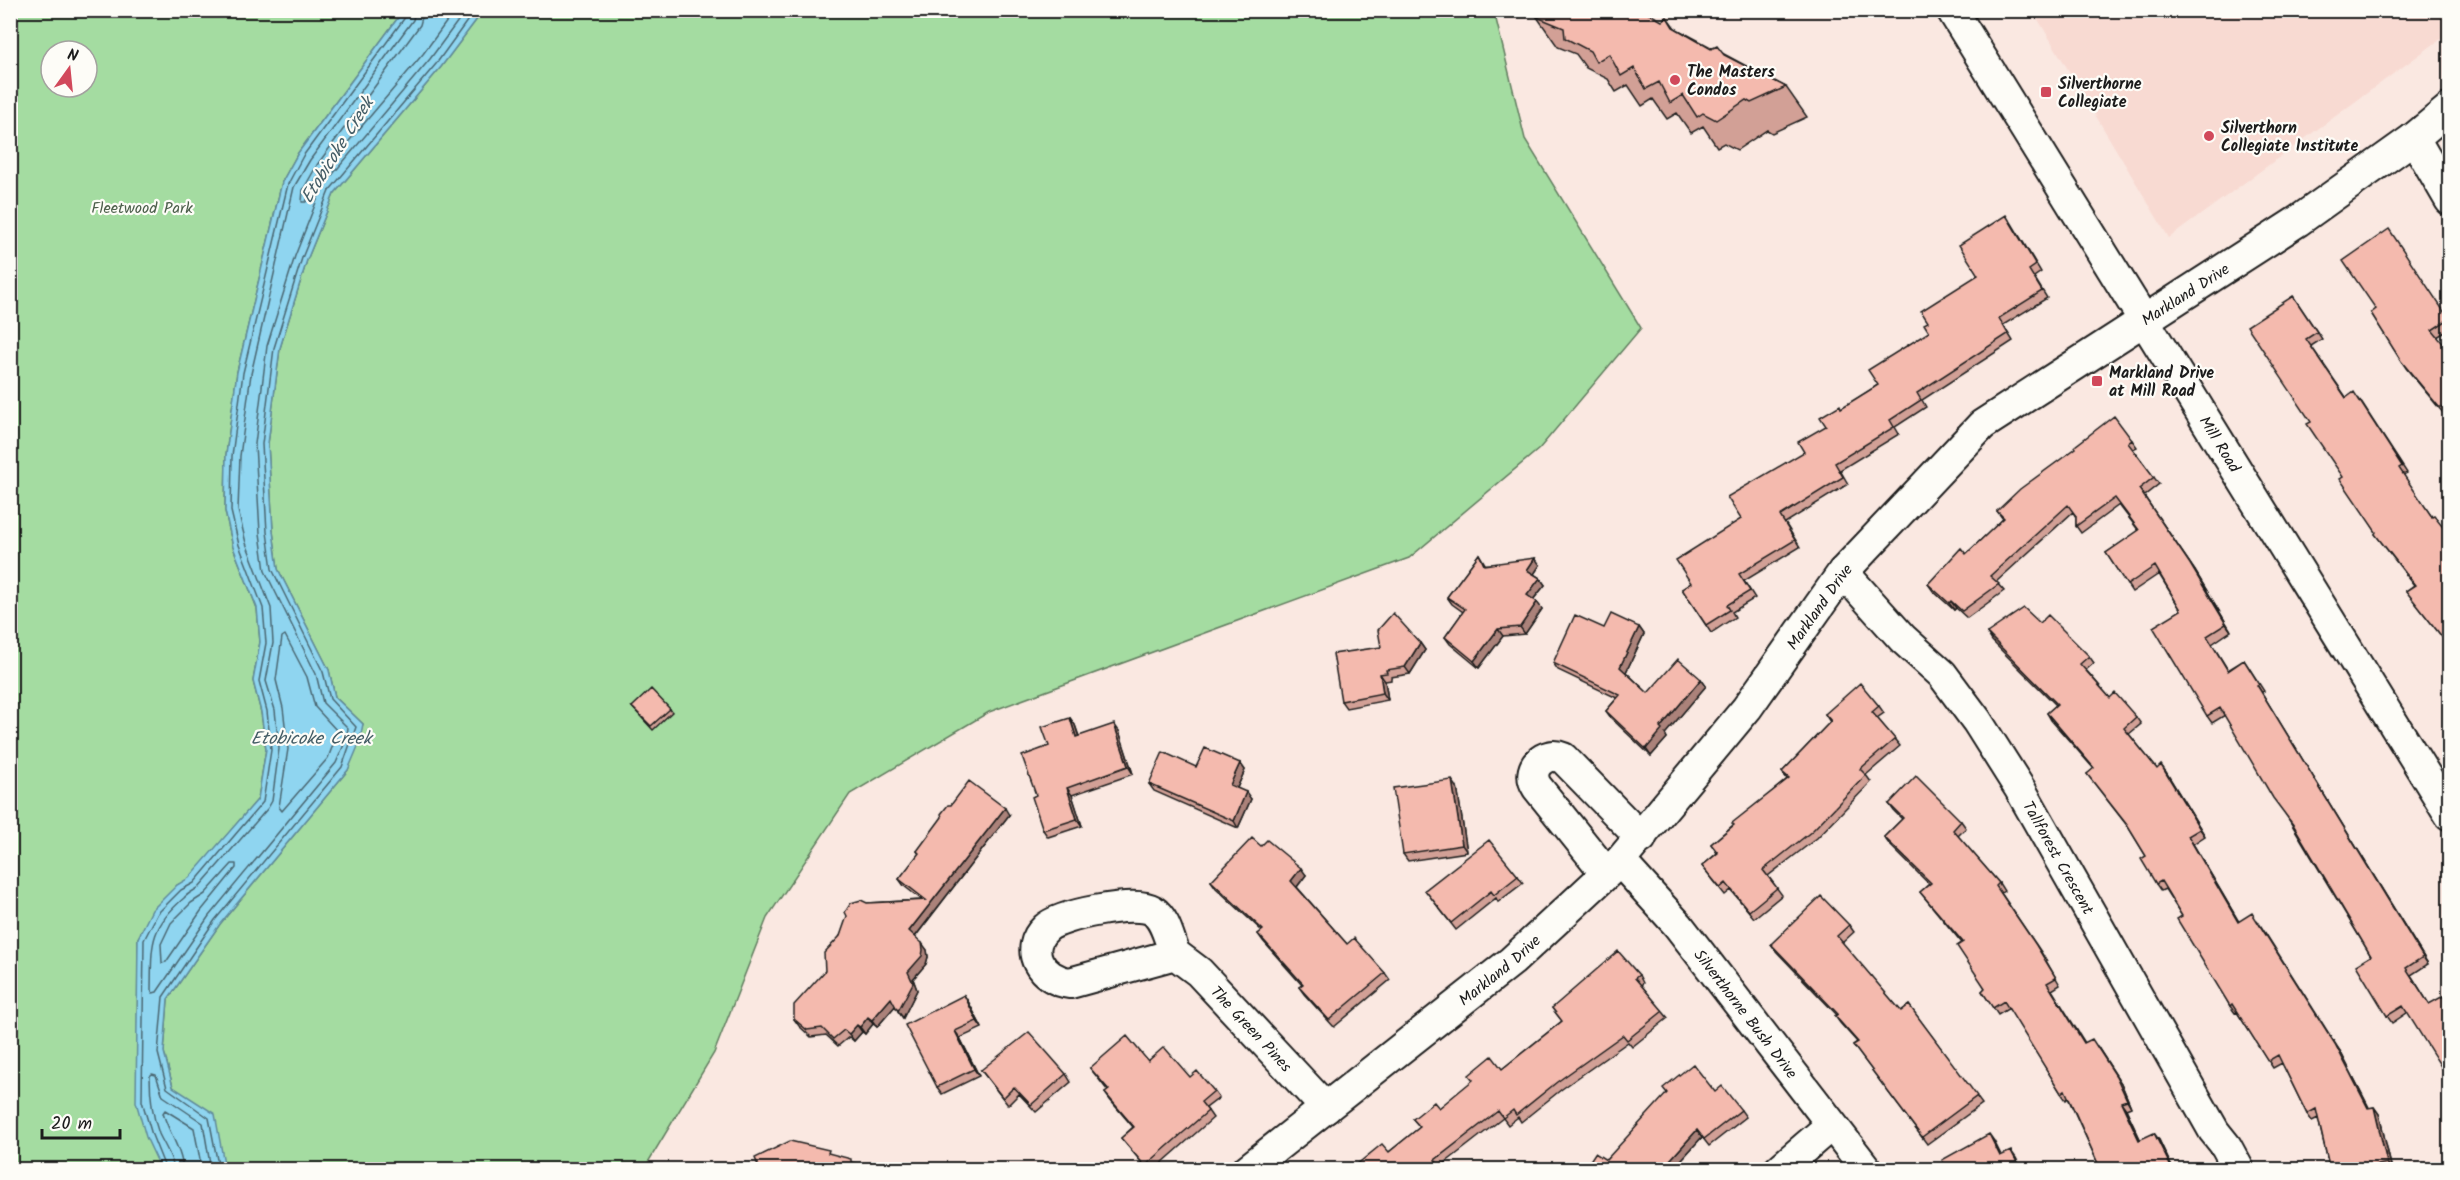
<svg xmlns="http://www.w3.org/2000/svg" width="2460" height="1180" font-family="Kalam,sans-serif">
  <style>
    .built { fill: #f8dad2 }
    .green { fill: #a4dca1; stroke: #607c5e; stroke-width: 1.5; fill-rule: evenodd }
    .water { fill: #8fd5f0; stroke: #618b9b; stroke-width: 1.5 }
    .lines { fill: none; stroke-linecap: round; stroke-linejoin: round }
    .shore { stroke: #4a6671; stroke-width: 1.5 }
    .minor-casing { stroke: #1c1c1c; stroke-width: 34 }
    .minor { stroke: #fdfcf7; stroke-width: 30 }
    .wall { fill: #d2a096; stroke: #1c1c1c; stroke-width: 1.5 }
    .shaded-wall { fill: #ab827a; stroke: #1c1c1c; stroke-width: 1.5 }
    .building { fill: #f4baae; stroke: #1c1c1c; stroke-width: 1.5 }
    .poi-dot { fill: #d1495b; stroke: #fdfcf7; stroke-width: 2 }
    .labels { text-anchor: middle; stroke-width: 4.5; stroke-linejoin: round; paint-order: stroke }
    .poi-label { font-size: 16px; font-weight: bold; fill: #1c1c1c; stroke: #fdfcf7; text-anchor: start }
    .park-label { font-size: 16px; fill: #4c5f4b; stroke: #fdfcf7 }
    .street-label { font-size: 16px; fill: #1c1c1c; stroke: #fdfcf7 }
    .water-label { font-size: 18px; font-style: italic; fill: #445d66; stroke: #fdfcf7 }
  </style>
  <rect width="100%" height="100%" fill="#fae8e1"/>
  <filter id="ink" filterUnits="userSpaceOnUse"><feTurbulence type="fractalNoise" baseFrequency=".0167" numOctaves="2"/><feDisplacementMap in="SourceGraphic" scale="12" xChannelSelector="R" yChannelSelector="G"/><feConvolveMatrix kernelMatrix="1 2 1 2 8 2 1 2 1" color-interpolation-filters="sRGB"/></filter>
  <g filter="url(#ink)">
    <!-- built -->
    <path class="built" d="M2033 11H2449V33L2169 238Z"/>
    <!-- green -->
    <path class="green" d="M10 11H403L298 153 282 182 237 372 226 455 225 511 233 547 257 608 260 642 253 681 261 712 266 749 258 799 189 879 177 885 138 938 137 1102 173 1087 164 1052 168 999 220 924 348 770 363 724 335 697 329 670 278 569 273 531 268 444 280 348 307 260 334 194 441 67 483 11H1494L1525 139 1641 328 1539 449 1409 558 989 712 850 794 767 918 714 1053 644 1169H11ZM51 51H87V87H51Z"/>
    <!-- water -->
    <path class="water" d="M403 11H483L441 67 334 194 307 260 280 348 268 444 273 531 278 569 329 670 335 697 363 724 359 744 348 770 220 924 168 999 164 1052 173 1087 215 1114 225 1169H161L146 1137 136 1102 138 938 152 910 177 885 189 878 258 799 266 749 261 712 253 681 260 642 257 608 233 547 225 511 226 455 237 372 282 182 298 153Z"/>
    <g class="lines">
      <!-- shore -->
      <path class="shore" d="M415 10 413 20 310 160 294 187 251 374 240 456 238 510 246 543 271 608 273 643 266 681 275 710 279 749 272 801 268 808 199 887C194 891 188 893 184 898 148 929 152 946 151 990L153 993 157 992 209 916 336 763 346 740 348 728 323 703 316 674 265 571 260 533 255 444 267 346 295 256 322 187 430 59 466 10
        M424 10 420 25 317 165 303 190 302 202H306L316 180 423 54 455 10
        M285 635 307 677 315 707 338 732 328 758 282 811 279 807 288 749 283 708 276 680 282 637Z
        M232 864H236V868L201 911 166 962 162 963 161 944 171 923 191 903 205 894Z
        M166 1170 152 1135 142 1101 144 940 158 913 181 890 194 883 263 802 271 750 267 711 259 681 266 643 263 608 239 545 231 511 232 456 243 373 288 184 303 156 406 16 407 10
        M174 1170C173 1157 164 1145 159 1134 152 1115 150 1096 150 1076L152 1074 156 1075 163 1096 203 1123 211 1170
        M183 1170C182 1150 168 1131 163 1113L165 1110 194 1128 202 1170
        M219 1170 209 1118 167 1088 158 1053 163 997 215 920 342 767 356 727 330 699 323 672 272 569 267 532 262 444 274 348 302 258 329 191 436 64 475 10"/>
      <!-- minor casing -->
      <g class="minor-casing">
        <g id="minor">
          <path id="s1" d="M1952 10 2450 815"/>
          <path d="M2414 138 2450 200"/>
          <path id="s2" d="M1843 572 1903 639 1942 674 1977 721 2020 789 2214 1131 2226 1146 2239 1170"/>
          <path id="s3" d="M1620 861 1678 925 1867 1170"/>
          <path d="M1606 873 1537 787C1525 769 1544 750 1563 758L1641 838"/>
          <path id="s4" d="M1175 954C1169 940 1166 919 1152 910 1136 900 1060 915 1046 928 1022 950 1042 980 1070 983L1175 954 1199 972 1326 1108"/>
          <path id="s5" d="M1247 1170 1512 961 1620 861 1747 708 1843 572 1982 425 2298 221 2414 138 2450 108"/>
          <path d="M1779 1170 1831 1125"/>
        </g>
      </g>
      <!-- minor -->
      <use href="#minor" class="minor"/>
    </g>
    <!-- wall -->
    <path class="wall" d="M1537 17 1662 21 1667 17 1675 28 1786 87 1807 117 1772 133 1767 130 1737 150 1724 143 1717 147 1703 126 1691 133 1677 113 1667 119 1653 99 1642 106 1628 85 1616 92 1608 79 1586 68 1576 54 1558 47Z
      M2011 222 2041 272 2034 277 2047 298 2003 325 2013 341 1922 400 1926 407 1895 427 1899 434 1840 470 1848 484 1785 523 1800 547 1744 581 1755 598 1732 612 1735 617 1711 633 1682 589 1691 583 1842 408 1878 385 1929 332 1928 322 1978 275Z
      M2293 296 2322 339 2311 346 2346 397 2359 399 2407 473 2403 475 2432 517 2450 536V647L2406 591 2414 585 2375 534 2376 532 2311 422Z
      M2371 313 2450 319V329L2437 337 2450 352V414H2444L2406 368Z
      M2132 440 2137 447 2133 449 2159 484 2144 496 2195 571 2231 631 2212 644 2228 670 2244 660 2264 691 2261 692 2428 964 2411 975 2429 1004 2450 998 2407 1013 2392 1023 2387 1016 2371 956 2294 828 2225 715 2212 723 2207 716 2181 610 2159 574 2132 592 2106 553 2139 531 2119 505 2081 533 2076 526V517L2073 512 1996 582 2004 591 1967 618 1956 608 1954 610 1933 591 1928 584 1966 554 2003 519 1997 511Z
      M1479 554 1485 564 1540 565 1534 574 1540 578 1545 585 1533 600 1542 609 1525 634 1503 636 1479 668 1450 644 1445 637 1463 612 1452 604 1447 597Z
      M2040 623 2089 656 2094 663 2086 670 2110 698 2136 717 2141 724 2129 734 2157 769 2166 772 2205 836 2193 844 2239 922 2340 1051 2369 1108 2374 1107 2379 1114 2392 1170H2330L2318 1118 2312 1121 2307 1114 2282 1063 2273 1068 2237 1012 2235 1013 2230 1006 2182 916 2165 889 2161 891 2156 884 2146 856 2129 828 2087 774 2094 769 2051 720 2047 713 2056 705 1992 641 1987 633Z
      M1639 627 1644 634 1626 672 1648 693 1701 679 1706 686 1665 734 1667 738 1651 756 1611 718 1606 711 1617 698 1558 670 1553 663 1604 628Z
      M1420 643 1425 650 1410 674 1391 677V680L1385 681 1388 700 1346 708 1341 701Z
      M1879 706 1884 713 1877 718 1900 746 1866 775 1871 782 1817 838 1768 876 1782 895 1754 918 1731 890 1725 895 1702 866 1717 853 1711 844 1787 779 1782 772 1830 722 1825 714Z
      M632 707 670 709 672 712 653 730Z
      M1070 718 1075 725 1079 736 1119 731 1133 774 1072 795 1082 826 1048 837 1043 830 1036 795 1049 746Z
      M1240 763 1245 770 1237 788 1251 799 1238 828 1154 791 1149 784Z
      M1457 787 1467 852 1408 861 1403 854Z
      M1889 804 1961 821 1966 828 1958 836 1999 883 2004 891 2001 893 2041 952 2060 985 2052 990 2085 1043 2097 1046 2121 1083 2131 1107 2126 1109 2140 1139 2159 1140 2173 1169 2176 1170H2101L2068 1098 2066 1100 2061 1093 2009 1008 1998 1015 1982 991 1985 988 1962 943 1920 892 1929 884 1889 844 1884 837 1902 819 1894 811Z
      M1009 815 915 937 927 950 928 957 926 964 913 979 917 990 903 1018 895 1006 877 1027 873 1024 865 1034 862 1032 854 1041 849 1037 838 1046 826 1035 811 1037 799 1026 794 1019 825 971 840 936 867 903 922 900 904 886 899 879 919 854 917 851Z
      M1261 846 1306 875 1297 887 1347 944 1385 973 1390 980 1334 1027 1304 994 1299 987 1302 985 1263 941 1258 934 1262 931 1216 888 1211 881Z
      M1518 876 1523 883 1498 902 1496 898 1456 930 1425 890Z
      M1849 925 1854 932 1842 943 1901 1011 1909 1005 1982 1104 1927 1144 1853 1045 1857 1042 1840 1023 1835 1016 1837 1015 1776 951 1771 944Z
      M1639 975 1643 983 1641 985 1668 1018 1632 1047 1628 1042 1562 1089 1521 1122 1518 1117 1508 1125 1503 1118 1441 1166 1389 1152 1420 1127 1413 1119 1439 1108 1502 1069 1562 1021 1552 1008Z
      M964 995 969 1003 982 1028 960 1038 979 1076 942 1094 937 1087Z
      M1148 1061 1190 1077 1214 1091 1219 1098 1206 1108 1213 1118 1154 1170H1148L1121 1138 1133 1127 1110 1100 1105 1093 1108 1091 1090 1068Z
      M981 1070 1066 1074 1071 1082 1036 1112 1019 1094 1008 1105Z
      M1715 1092 1741 1110 1746 1117 1709 1146 1702 1137 1672 1170H1584L1606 1160Z"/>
    <!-- shaded-wall -->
    <path class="shaded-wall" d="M1599 10H1620L1599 15Z
      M2139 489 2195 571 2231 631 2226 624Z
      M1535 558 1540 565 1532 577 1527 570Z
      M1540 578 1545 585 1531 602 1527 595Z
      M1951 601 1956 608 1954 610 1949 603Z
      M1537 602 1542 609 1525 634 1520 627Z
      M1639 627 1644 634 1625 674 1620 667Z
      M1498 629 1503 636 1479 668 1474 661Z
      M1420 643 1425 650 1410 674 1405 667Z
      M1380 674 1385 681 1388 700 1383 693Z
      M1701 679 1706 686 1665 734 1667 738 1651 756 1646 749 1660 728Z
      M2257 685 2261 692 2428 964 2423 957Z
      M1070 718 1075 725 1081 744 1076 737Z
      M1114 724 1119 731 1133 774 1128 766Z
      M1240 763 1245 770 1235 792 1230 785Z
      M2161 765 2166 772 2205 836 2200 829Z
      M1452 780 1457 787 1467 852 1462 845Z
      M1067 788 1072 795 1082 826 1077 819Z
      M1246 792 1251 799 1238 828 1234 821Z
      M1005 808 1009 815 914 938 909 931Z
      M2188 836 2193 844 2243 929 2238 922Z
      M1301 868 1306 875 1296 888 1291 881Z
      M2257 920 2340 1051 2373 1115 2368 1108Z
      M922 943 927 950 928 957 926 964 913 979 917 990 903 1018 898 1011 908 972Z
      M964 995 969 1003 982 1028 977 1021Z
      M891 998 896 1005 877 1027 872 1020Z
      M868 1017 873 1024 865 1034 860 1027Z
      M857 1025 862 1032 854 1041 849 1034Z
      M955 1031 960 1038 979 1076 974 1069Z
      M2097 1046 2121 1083 2131 1107 2127 1100Z
      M2121 1102 2126 1109 2144 1147 2139 1140Z
      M2374 1107 2379 1114 2392 1170 2387 1163Z
      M1697 1130 1702 1137 1672 1170H1661Z
      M2154 1133 2159 1140 2173 1170H2172Z
      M1989 1134 1994 1141 2005 1163 2000 1156Z
      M2011 1151 2016 1158 2022 1170H2021Z"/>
    <!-- building -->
    <path class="building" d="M1538 10H1599V15L1606 10H1643L1662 21 1667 17 1673 27 1711 49 1717 46 1724 55 1786 87 1751 103 1746 100 1716 120 1703 113 1697 117 1683 95 1670 103 1659 82 1646 89 1634 68 1621 76 1609 54 1596 62 1590 51 1565 38 1564 28 1537 17Z
      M2006 215 2036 265 2029 270 2042 291 1999 318 2008 334 1917 393 1921 400 1890 420 1894 427 1835 463 1843 477 1780 516 1795 540 1739 574 1750 591 1727 605 1730 610 1706 625 1682 589 1691 583 1676 560 1741 519 1727 497 1804 452 1798 442 1826 426 1820 417 1840 405 1841 408 1878 385 1868 370 1929 332 1924 324 1928 322 1921 311 1978 275 1959 245Z
      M2389 229 2449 319 2432 330 2450 352V406L2447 407H2439L2401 361 2371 313 2376 309 2343 261Z
      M2293 296 2317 332 2306 339 2346 398 2354 392 2402 466 2399 468 2432 517 2434 516 2450 536V551L2448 552 2450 554V647L2406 591 2415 585 2375 534 2376 532 2340 479 2343 477 2307 424 2311 422 2247 326Z
      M2114 416 2132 440 2128 443 2154 477 2139 489 2190 564 2226 624 2207 636 2228 671 2244 660 2259 684 2257 685 2423 957 2406 968 2429 1004 2447 994 2450 999V1081L2403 1006 2387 1016 2356 965 2371 956 2294 826 2273 798 2220 708 2207 716 2153 627 2181 610 2155 566 2127 585 2106 553 2139 530 2115 498 2076 526V516L2068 505 1990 576 1999 584 1962 611 1951 601 1949 603 1928 584 1961 548 1966 554 2004 518 1997 511 2020 489 2076 448 2075 446Z
      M1479 554 1484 565 1535 558 1527 570 1540 578 1527 595 1537 602 1520 627 1498 629 1474 661 1445 637 1465 609 1447 597Z
      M2024 608 2040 623 2048 615 2089 656 2080 664 2110 698 2115 693 2136 717 2124 728 2157 769 2161 765 2200 829 2188 836 2238 922 2252 913 2335 1044 2368 1108 2374 1107 2387 1163 2356 1170H2330L2316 1109 2307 1114 2278 1055 2268 1061 2232 1004 2230 1006 2177 919 2182 916 2161 881 2156 884 2141 859 2146 856 2127 825 2087 774 2094 768 2047 713 2057 704 1987 633Z
      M1393 613 1420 643 1405 667 1386 670 1387 673 1380 674 1383 693 1341 701 1333 654 1381 647 1378 630Z
      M1611 614 1639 627 1620 667 1648 693 1678 659 1701 679 1660 728 1662 730 1646 749 1606 711 1620 695 1553 663 1575 615 1604 628Z
      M1860 683 1879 706 1872 712 1895 739 1860 769 1866 775 1812 831 1763 870 1777 888 1749 911 1726 883 1720 888 1702 866 1718 853 1711 844 1734 825 1732 823 1789 778 1782 772 1831 721 1825 714Z
      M651 689 670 709 651 726 632 707Z
      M1070 718 1076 737 1114 724 1128 766 1067 788 1077 819 1043 830 1032 797 1036 795 1022 756 1049 746 1042 727Z
      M1205 748 1240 763 1230 785 1246 792 1234 821 1149 784 1163 752 1196 767Z
      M1916 776 1961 821 1953 830 1999 883 1996 886 2036 945 2056 978 2047 983 2084 1043 2092 1039 2116 1076 2127 1100 2121 1102 2139 1140 2154 1133 2172 1169 2175 1168V1170H2101L2065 1090 2061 1093 2004 1001 1993 1008 1982 991 1985 988 1957 946 1963 942 1920 892 1931 883 1884 837 1903 818 1889 804Z
      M1452 780 1462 845 1403 854 1393 788Z
      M969 781 1005 808 909 931 922 943 923 950 922 956 908 972 913 983 898 1011 891 998 872 1020 868 1017 860 1027 857 1025 849 1034 844 1030 833 1039 822 1028 807 1030 794 1019V1005L825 971 824 953 840 936 847 916 845 912 851 903 861 900 867 903 926 900 899 879 919 853 917 851 942 817 941 814 948 805H951Z
      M1252 838 1261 846 1267 840 1301 868 1291 881 1347 944 1354 938 1385 973 1329 1020 1299 987 1303 984 1258 934 1263 930 1211 881Z
      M1489 840 1518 876 1494 895 1491 891 1451 923 1425 890Z
      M1821 896 1849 925 1837 936 1901 1011 1909 1005 1977 1096 1922 1137 1853 1045 1858 1042 1835 1016 1838 1014 1771 944Z
      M1618 951 1639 975 1635 978 1663 1011 1627 1040 1623 1035 1557 1082 1516 1115 1513 1110 1503 1118 1498 1111 1435 1160 1443 1170H1350L1382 1144 1389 1152 1420 1127 1413 1119 1434 1102 1439 1108 1473 1080 1469 1075 1492 1056 1502 1069 1562 1021 1552 1008Z
      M964 995 977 1021 955 1031 974 1069 937 1087 905 1025Z
      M1029 1032 1066 1074 1031 1105 1014 1087 1003 1098 981 1070Z
      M1127 1036 1148 1061 1164 1047 1190 1077 1197 1071 1214 1091 1201 1102 1208 1111 1145 1166 1121 1138 1134 1127 1105 1093 1109 1090 1090 1068Z
      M1693 1064 1715 1092 1722 1086 1741 1110 1704 1139 1697 1130 1661 1170H1584L1595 1153 1606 1160 1667 1093 1663 1088Z
      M1989 1134 2000 1156 2011 1151 2021 1170H1947L1942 1160Z
      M790 1141 829 1150 828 1153 851 1159V1162L878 1170H760L755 1158Z
      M891 1160 913 1170H886Z
      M937 1164 949 1170H935Z"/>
  </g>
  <!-- markers -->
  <g class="poi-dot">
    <circle cx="1675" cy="80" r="6"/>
    <rect x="2040" y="86" width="12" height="12" rx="3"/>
    <circle cx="2209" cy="136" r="6"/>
    <rect x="2091" y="375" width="12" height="12" rx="3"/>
  </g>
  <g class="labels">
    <!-- poi labels -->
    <g class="poi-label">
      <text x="1687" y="77">The Masters<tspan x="1687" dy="18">Condos</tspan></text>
      <text x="2058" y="89">Silverthorne<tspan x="2058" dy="18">Collegiate</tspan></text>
      <text x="2221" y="133">Silverthorn<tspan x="2221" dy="18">Collegiate Institute</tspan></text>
      <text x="2109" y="378">Markland Drive<tspan x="2109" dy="18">at Mill Road</tspan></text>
    </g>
    <!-- park labels -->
    <g class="park-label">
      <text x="142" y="213">Fleetwood Park</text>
    </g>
    <!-- street labels -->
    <g class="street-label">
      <text dy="6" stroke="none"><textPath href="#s5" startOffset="1294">Markland Drive</textPath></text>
      <text dy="6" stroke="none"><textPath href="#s1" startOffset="510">Mill Road</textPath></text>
      <text dy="6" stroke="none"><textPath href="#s5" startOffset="808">Markland Drive</textPath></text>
      <text dy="6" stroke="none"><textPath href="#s2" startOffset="360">Tallforest Crescent</textPath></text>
      <text dy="6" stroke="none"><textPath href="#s5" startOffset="322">Markland Drive</textPath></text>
      <text dy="6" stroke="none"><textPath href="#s3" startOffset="198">Silverthorne Bush Drive</textPath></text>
      <text dy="6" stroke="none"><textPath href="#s4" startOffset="454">The Green Pines</textPath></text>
    </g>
    <!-- water labels -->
    <g class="water-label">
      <text transform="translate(337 150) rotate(-58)" y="6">Etobicoke Creek</text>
      <text x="311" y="744">Etobicoke Creek</text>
    </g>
  </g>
  <!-- margin -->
  <rect width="2460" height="1180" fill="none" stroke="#fdfcf7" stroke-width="36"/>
  <rect x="18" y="18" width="2424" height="1144" fill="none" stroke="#1c1c1c" stroke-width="2" filter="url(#ink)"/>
  <!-- north arrow -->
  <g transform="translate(69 69) rotate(15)"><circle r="28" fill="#fdfcf7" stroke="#a3a29f" stroke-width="1.5"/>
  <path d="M0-4.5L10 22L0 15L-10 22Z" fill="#d1495b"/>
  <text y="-9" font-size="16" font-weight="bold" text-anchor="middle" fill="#1c1c1c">N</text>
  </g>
  <!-- scale -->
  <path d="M42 1129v9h78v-9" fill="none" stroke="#1c1c1c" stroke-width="3"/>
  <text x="51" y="1129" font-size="18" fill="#1c1c1c" stroke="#fdfcf7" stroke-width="4.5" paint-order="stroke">20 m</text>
</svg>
